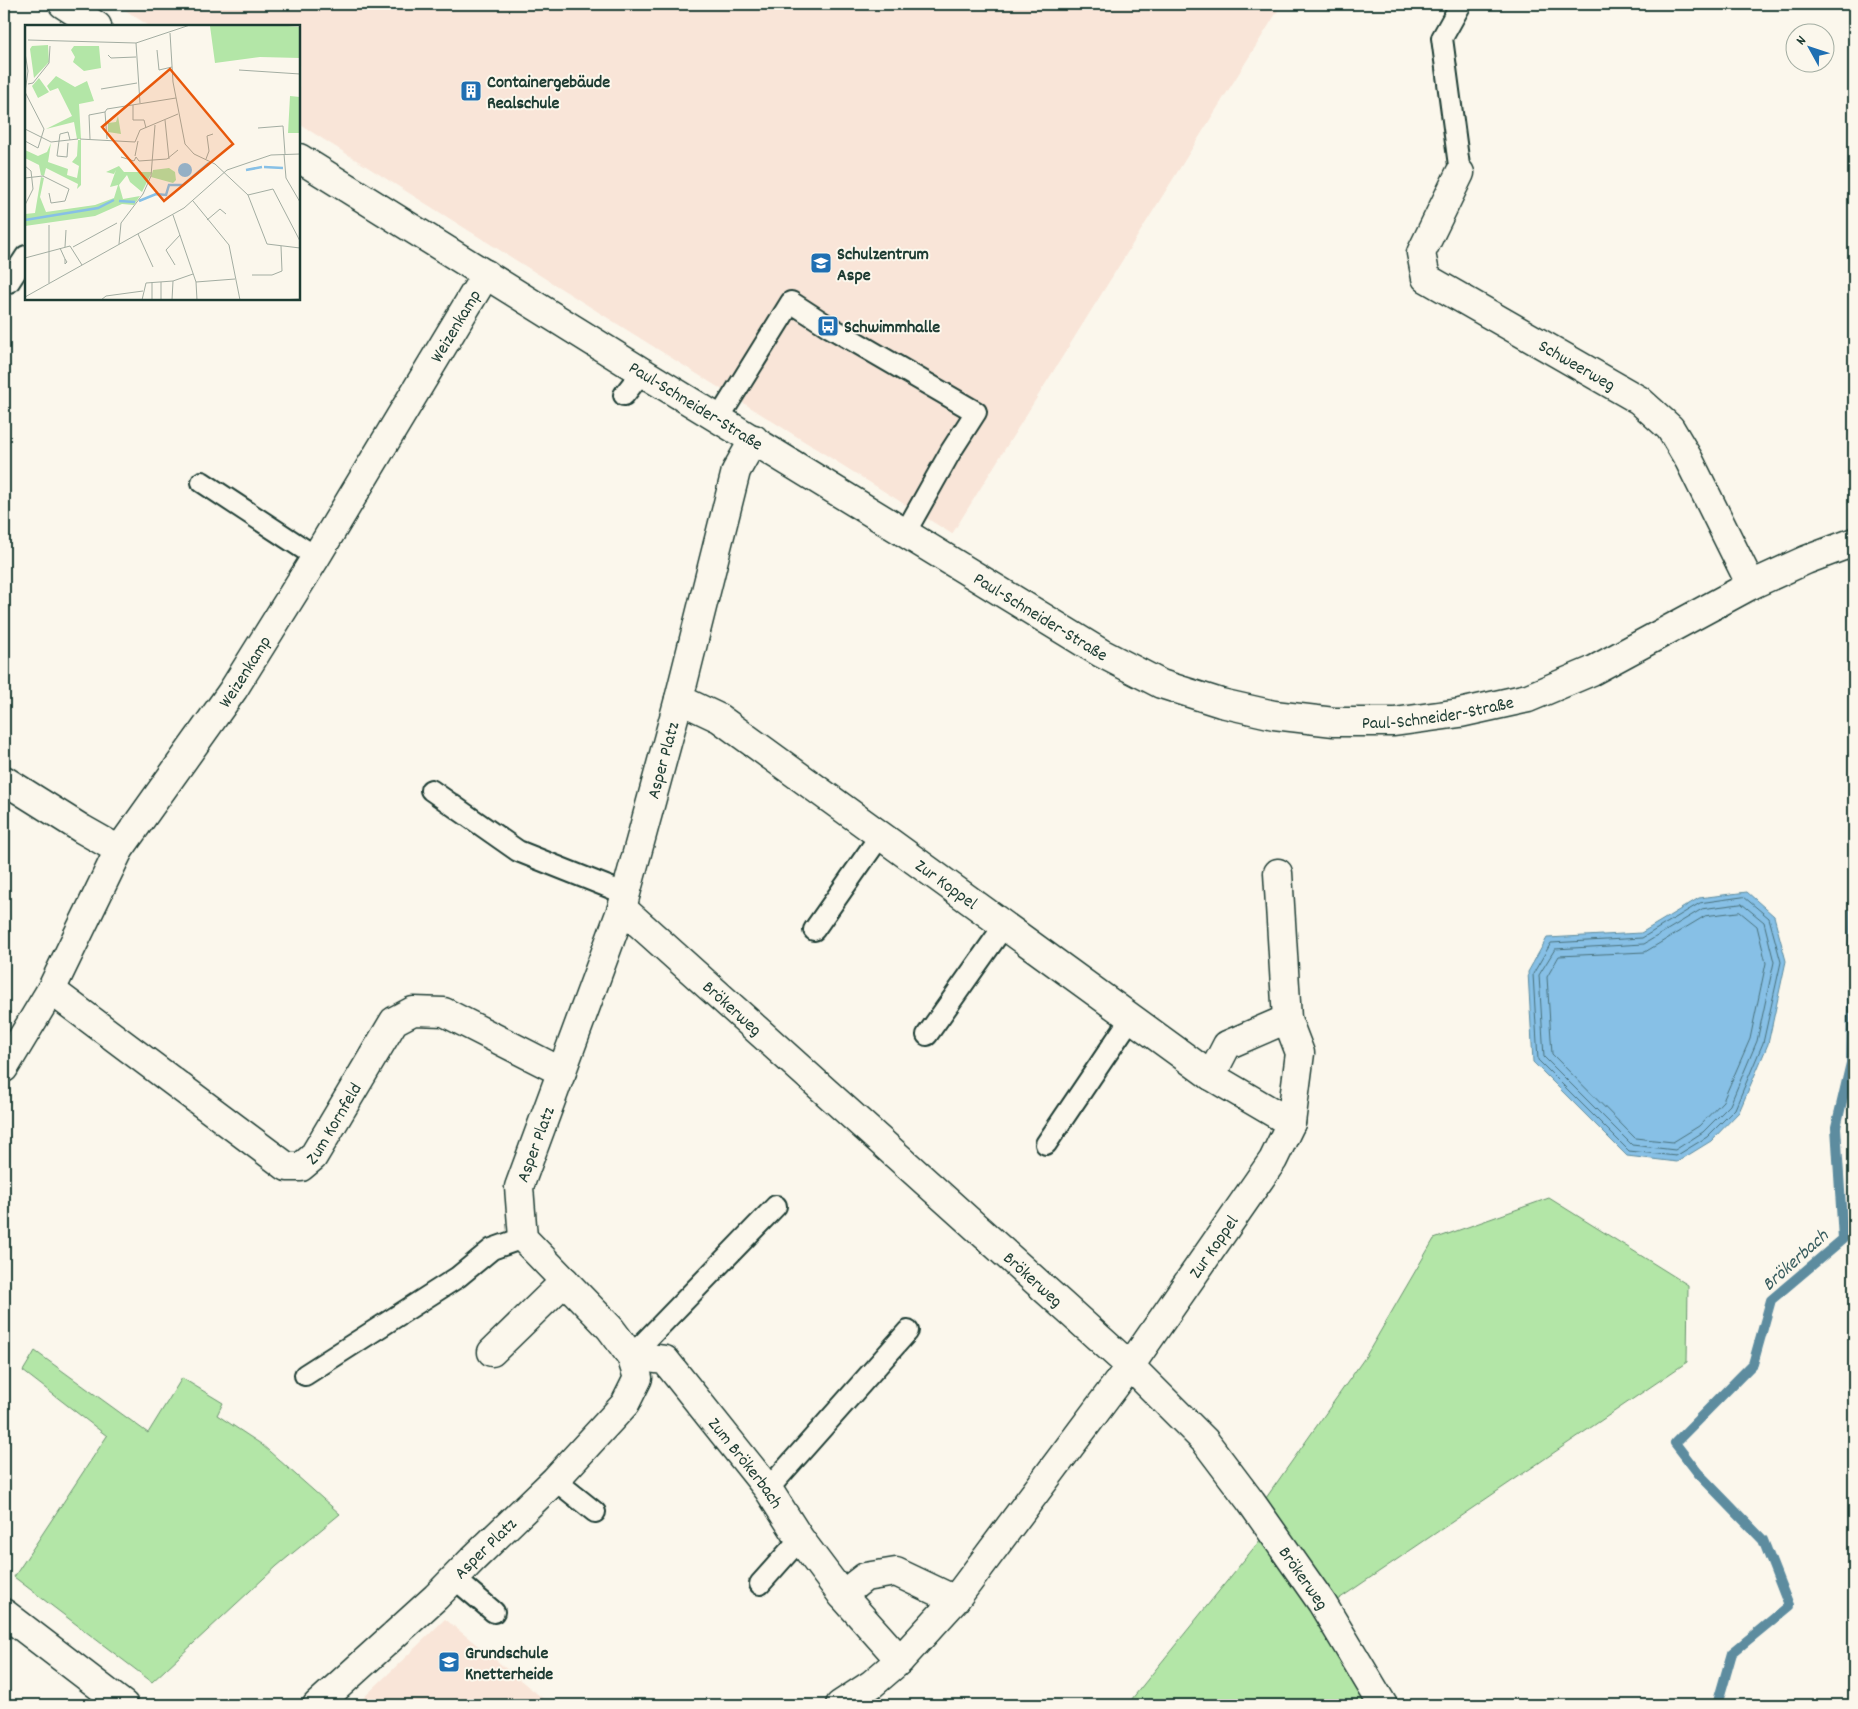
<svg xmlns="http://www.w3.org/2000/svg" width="1858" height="1709" font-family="Dekko,sans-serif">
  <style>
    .built { fill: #f9e5d8 }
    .green { fill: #b3e6a7; stroke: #69926e }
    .water { fill: #87c0e6; stroke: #5d8c9f }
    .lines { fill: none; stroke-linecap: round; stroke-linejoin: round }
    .shore { stroke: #49717b; stroke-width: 1 }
    .stream { stroke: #5d8c9f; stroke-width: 10 }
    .lane-casing { stroke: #1f3d34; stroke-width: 24 }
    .street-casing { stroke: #1f3d34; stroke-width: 31 }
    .secondary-casing { stroke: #1f3d34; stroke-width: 31 }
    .lane { stroke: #fbf7ec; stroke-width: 20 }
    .street { stroke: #fbf7ec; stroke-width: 28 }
    .secondary { stroke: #fbf7ec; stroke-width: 28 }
    .labels { text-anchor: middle; stroke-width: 4; stroke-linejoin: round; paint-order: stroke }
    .poi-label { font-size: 18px; font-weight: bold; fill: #1f3d34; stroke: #fbf7ec; text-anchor: start }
    .street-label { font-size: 18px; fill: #1f3d34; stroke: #fbf7ec }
    .water-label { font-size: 19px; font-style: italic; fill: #395e60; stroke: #fbf7ec }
    .inset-river { fill: none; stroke: #87c0e6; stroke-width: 2.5 }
    .inset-road { fill: none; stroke: #a3ada2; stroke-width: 1 }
    .view { fill: #e8590c; fill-opacity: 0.15; stroke: #e8590c; stroke-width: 2.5 }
    .inset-edge { fill: none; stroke: #1f3d34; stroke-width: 2.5 }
  </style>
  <rect width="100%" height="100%" fill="#fbf7ec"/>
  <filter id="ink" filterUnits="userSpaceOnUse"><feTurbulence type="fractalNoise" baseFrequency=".02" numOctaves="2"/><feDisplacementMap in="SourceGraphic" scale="10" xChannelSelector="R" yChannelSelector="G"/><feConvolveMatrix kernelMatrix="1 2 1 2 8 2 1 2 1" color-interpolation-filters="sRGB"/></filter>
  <g filter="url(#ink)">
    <!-- built -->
    <path class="built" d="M116 4H1282L952 534 299 124V26H149Z
      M445 1619 551 1705H356Z"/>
    <!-- green -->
    <path class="green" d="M1549 1198 1688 1285 1687 1362 1333 1603 1266 1498 1366 1356 1434 1239Z
      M35 1351 148 1433 182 1378 223 1403 217 1415 261 1444 340 1514 277 1566 152 1682 14 1577 107 1436 23 1371Z
      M1265 1534 1371 1705H1127Z"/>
    <!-- water -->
    <path class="water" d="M1747 892 1774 916 1786 961 1768 1044 1739 1112 1711 1141 1677 1162 1627 1156 1533 1062 1528 972 1547 938 1641 933 1699 898Z"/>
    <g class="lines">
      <!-- shore -->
      <path class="shore" d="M1744 897 1769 918 1781 962 1763 1043 1735 1109 1707 1137 1676 1156 1629 1151 1538 1060 1533 974 1551 943 1642 938 1700 903Z
        M1742 904 1764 922 1774 962 1757 1041 1730 1105 1703 1132 1675 1150 1632 1145 1544 1057 1539 975 1555 949 1644 944 1702 909Z
        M1740 912 1757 926 1766 963 1750 1039 1723 1101 1699 1126 1673 1142 1635 1138 1552 1054 1547 977 1559 956 1645 952 1705 916Z"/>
      <!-- stream -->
      <path class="stream" d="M1717 1705 1732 1653 1789 1606 1763 1540 1698 1473 1675 1443 1753 1364 1771 1300 1843 1239 1836 1127 1851 1063 1854 888"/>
      <!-- lane casing -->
      <g class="lane-casing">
        <path id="lane" d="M1460 173 1442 38 1461 4
          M9 282 26 256
          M624 395 642 372
          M719 418 791 302 828 326 976 412 951 451 905 533
          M202 482 316 557
          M431 790 518 851 626 894
          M814 930 880 836
          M927 1035 1004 926
          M1046 1144 1131 1018
          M631 1356 776 1206
          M305 1375 458 1277 492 1249 523 1238
          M555 1480 595 1512
          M768 1489 908 1331
          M454 1578 494 1612
          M760 1584 800 1539"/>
      </g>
      <!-- street casing -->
      <g class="street-casing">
        <g id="street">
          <path id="s1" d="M1460 173 1421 253 1426 278 1639 400 1670 428 1689 460 1751 585"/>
          <path id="s2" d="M679 699 719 718 1211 1076 1291 1123"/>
          <path d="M4 780 82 829 119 850"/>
          <path id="s3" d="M622 908 1130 1366 1205 1441 1251 1502 1322 1603 1383 1705"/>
          <path id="s4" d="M51 990 287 1167H301L313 1157 394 1021 413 1011 444 1012 562 1072"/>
          <path id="s5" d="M4 1068 51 990 119 850 233 690 316 557 486 274"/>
          <path d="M1211 1076 1227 1045 1287 1019"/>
          <path d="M492 1352 565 1281"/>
          <path id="s6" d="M631 1356 665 1360 768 1489 800 1539 842 1595"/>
          <path d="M4 1613 124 1705"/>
          <path d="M900 1660 955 1600"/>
          <path id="s7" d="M317 1705 436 1597 473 1559 555 1480 625 1404 638 1378 631 1356 610 1328 523 1238 519 1187 622 908 679 699 736 471 754 439"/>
          <path id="s8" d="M840 1705 872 1684 900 1660 842 1595 865 1577 896 1572 955 1600 1130 1366 1273 1160 1291 1123 1300 1053 1287 1019 1278 873"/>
        </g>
      </g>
      <!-- secondary casing -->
      <g class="secondary-casing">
        <g id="secondary">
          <path d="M63 4 97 26"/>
          <path id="s9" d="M299 158 642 372 1101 653 1161 684 1221 703 1274 715 1334 722H1394L1460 713 1528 698 1592 671 1751 585 1806 560 1854 542"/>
        </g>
      </g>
      <!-- lane -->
      <use href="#lane" class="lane"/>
      <!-- street -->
      <use href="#street" class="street"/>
      <!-- secondary -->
      <use href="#secondary" class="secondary"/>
    </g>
  </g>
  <!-- icons -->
  <defs>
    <g id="building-square" transform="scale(1.125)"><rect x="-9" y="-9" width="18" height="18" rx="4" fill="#1f6fb2" stroke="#fbf7ec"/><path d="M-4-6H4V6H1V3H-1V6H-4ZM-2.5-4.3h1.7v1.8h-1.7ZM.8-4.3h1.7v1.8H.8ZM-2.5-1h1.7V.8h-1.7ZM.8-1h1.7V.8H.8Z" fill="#fff"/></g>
    <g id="school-square" transform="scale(1.125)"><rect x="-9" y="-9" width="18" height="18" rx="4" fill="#1f6fb2" stroke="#fbf7ec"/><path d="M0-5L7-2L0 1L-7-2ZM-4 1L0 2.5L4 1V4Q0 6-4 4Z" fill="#fff"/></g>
    <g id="bus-square" transform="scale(1.125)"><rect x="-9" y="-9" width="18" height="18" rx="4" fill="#1f6fb2" stroke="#fbf7ec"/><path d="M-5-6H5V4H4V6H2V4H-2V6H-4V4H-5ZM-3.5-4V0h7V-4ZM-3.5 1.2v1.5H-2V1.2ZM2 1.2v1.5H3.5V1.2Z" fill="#fff"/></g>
  </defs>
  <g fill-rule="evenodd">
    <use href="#building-square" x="471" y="91"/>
    <use href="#school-square" x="821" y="263"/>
    <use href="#bus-square" x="828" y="326"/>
    <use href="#school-square" x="449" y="1662"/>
  </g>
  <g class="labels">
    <!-- poi labels -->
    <g class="poi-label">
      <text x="487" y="87">Containergebäude<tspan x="487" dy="21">Realschule</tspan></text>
      <text x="837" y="259">Schulzentrum<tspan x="837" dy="21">Aspe</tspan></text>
      <text x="844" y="332">Schwimmhalle</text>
      <text x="465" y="1658">Grundschule<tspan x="465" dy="21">Knetterheide</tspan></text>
    </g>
    <!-- street labels -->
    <g class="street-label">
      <text dy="6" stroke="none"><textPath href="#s5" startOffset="870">Weizenkamp</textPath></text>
      <text dy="6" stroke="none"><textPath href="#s1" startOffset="289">Schweerweg</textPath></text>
      <text dy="6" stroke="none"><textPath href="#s9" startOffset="468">Paul-Schneider-Straße</textPath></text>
      <text dy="6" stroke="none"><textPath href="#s9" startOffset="872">Paul-Schneider-Straße</textPath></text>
      <text dy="6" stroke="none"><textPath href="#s5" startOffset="465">Weizenkamp</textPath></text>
      <text dy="6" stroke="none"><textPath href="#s9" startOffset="1292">Paul-Schneider-Straße</textPath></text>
      <text dy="6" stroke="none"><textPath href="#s7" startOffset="1145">Asper Platz</textPath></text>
      <text dy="6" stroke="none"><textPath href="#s2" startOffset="326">Zur Koppel</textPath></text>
      <text dy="6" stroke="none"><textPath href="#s3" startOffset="149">Brökerweg</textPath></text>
      <text dy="6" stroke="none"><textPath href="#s4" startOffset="364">Zum Kornfeld</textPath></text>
      <text dy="6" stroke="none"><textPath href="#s7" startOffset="740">Asper Platz</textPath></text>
      <text dy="6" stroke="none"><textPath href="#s8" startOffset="726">Zur Koppel</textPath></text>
      <text dy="6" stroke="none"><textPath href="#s3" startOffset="554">Brökerweg</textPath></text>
      <text dy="6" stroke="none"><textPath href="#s6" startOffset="165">Zum Brökerbach</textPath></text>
      <text dy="6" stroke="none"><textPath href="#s7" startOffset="230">Asper Platz</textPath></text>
      <text dy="6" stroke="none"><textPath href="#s3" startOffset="959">Brökerweg</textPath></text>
    </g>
    <!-- water labels -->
    <g class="water-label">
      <text transform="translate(1794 1259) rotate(-42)" y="7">Brökerbach</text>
    </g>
  </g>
  <!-- overview -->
  <g transform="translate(25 25)">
    <rect width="275" height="275" fill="#fbf7ec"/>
    <path d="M251 0 275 2V33L235 32 190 38 185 1ZM23 20 24 37 9 53 5 24 7 21ZM49 21H74L76 43 59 46 48 37 50 32 46 25ZM31 51 50 62 62 56 69 76 54 79 56 114H52L49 97 21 104 47 91 33 63 25 66 22 61ZM14 53 24 67 13 73 7 61ZM265 71 275 72V108H263ZM93 91 96 109 83 107V98L91 97ZM53 115H56V160L52 164 53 159 21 143 19 151 16 150 14 140 0 133V125L13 131 22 127 26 118 23 137 43 144 42 150 52 153 54 141 47 137 52 131ZM94 141 99 147H127L117 167 105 157 102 150 94 160 98 174 115 171 109 180 97 179 70 191 0 201V189L10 188 16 152 19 153 15 172 21 187 70 180 89 173 93 160 85 162 91 145 89 149 81 147ZM144 143 150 147 151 155 148 158 126 152 128 145Z" fill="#b3e6a7"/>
    <path d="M153 145a7 7 0 1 1 14 0a7 7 0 1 1-14 0Z" fill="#87c0e6"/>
    <path class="inset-river" d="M239 142 258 143M221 145 237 142M94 176 110 177M114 176 131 169 141 170 144 160H158L184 138M0 195 73 183 89 175"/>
    <path class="inset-road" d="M145 8 148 57 160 119 169 129 190 139 223 170 242 219 275 223M3 15 111 18 165 0M111 18 115 78M132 25 134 45 147 42M0 28 3 46 0 67M83 30 86 33 111 32M214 45 275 49M3 59 8 58 24 38 25 21M76 64 112 58M108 80V95H119L121 103M80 87 82 114M140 95 144 134M233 103 258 101 260 129M0 104 26 117 53 114M55 114 110 117 115 105 153 89M65 114 64 90 80 87 82 84 151 73M0 116 13 123 19 104 0 67M43 118 42 132 32 131 35 109 43 107 45 115M259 129 261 153 275 177M110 131 113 116M96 132 109 136 111 132 114 136 142 134 153 125M181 134 184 126 182 111 188 109M0 141 6 146 8 164 0 180M0 153 18 151 44 164 40 176 26 178 24 168M223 170 248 164 275 216M168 176 204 220 215 275M148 190 171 257 172 275M182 195 195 184 201 189M24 200V258M113 209 128 242M94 219 96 198 118 169 126 151 130 100M40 222 41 205M48 222 92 198M35 223 40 234 42 237 40 239V234M0 233 45 221 57 240M150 240 141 225 155 210M227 250H247L257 246 256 221M127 257V275M171 257 210 254M0 272 159 183 202 145 246 130 275 129M76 275 81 271 118 266M117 275 121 258 148 256 168 249M136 275V257M147 275 148 256M254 275 275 274"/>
    <path class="view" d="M145 44 208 119 139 176 77 102Z"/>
    <rect width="275" height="275" class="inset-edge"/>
  </g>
  <!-- margin -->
  <rect width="1858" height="1709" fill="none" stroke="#fbf7ec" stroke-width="20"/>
  <rect x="10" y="10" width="1838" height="1689" fill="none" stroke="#1f3d34" stroke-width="2" filter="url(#ink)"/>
  <!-- north arrow -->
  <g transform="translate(1810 48) rotate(310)"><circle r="24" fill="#fbf7ec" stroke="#a3ada2"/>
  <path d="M0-4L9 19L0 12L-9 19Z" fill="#1f6fb2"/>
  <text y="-8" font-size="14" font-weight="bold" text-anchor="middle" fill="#1f3d34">N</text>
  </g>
</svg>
